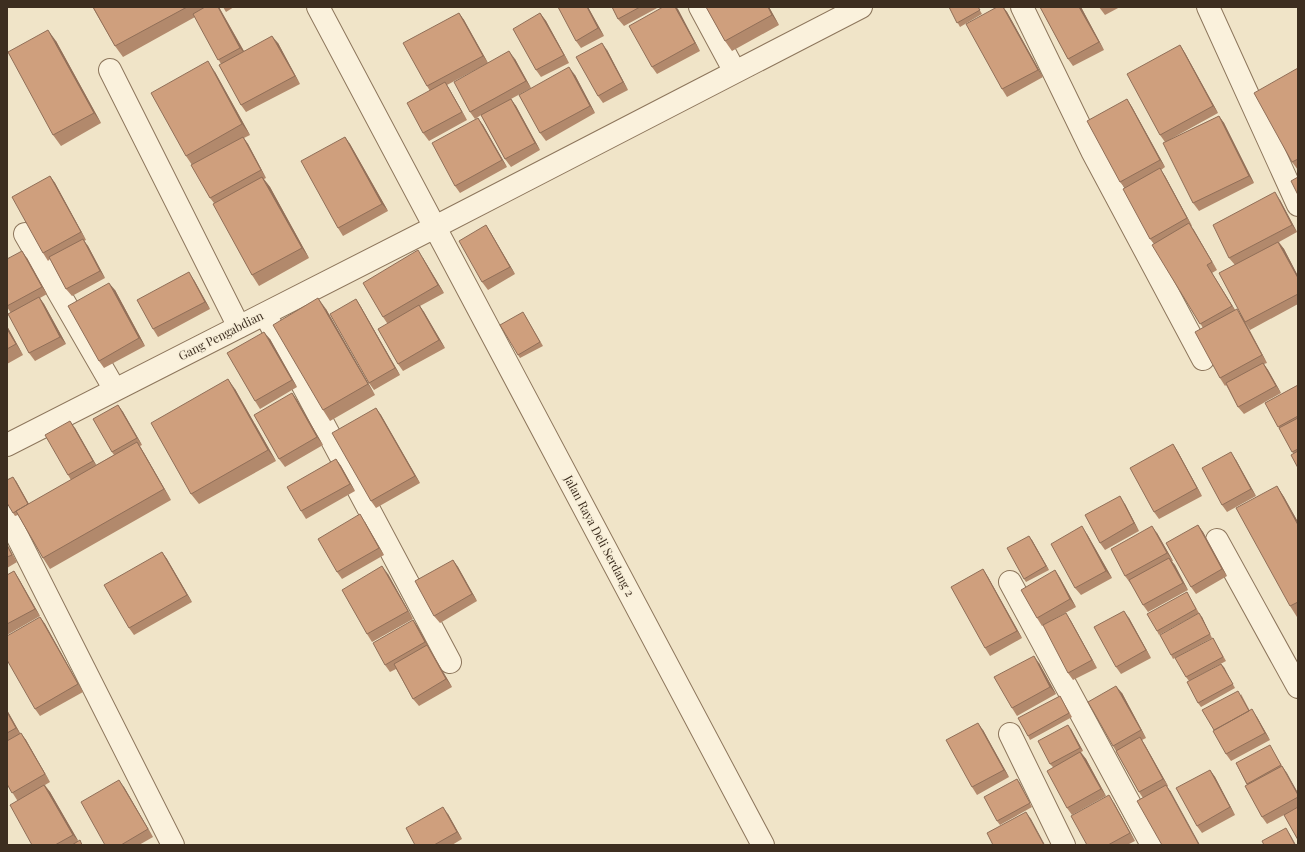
<svg xmlns="http://www.w3.org/2000/svg" width="1305" height="852" font-family="'Playfair Display',serif">
  <style>
    .lines { fill: none; stroke-linecap: round; stroke-linejoin: round }
    .minor-casing { stroke: #8d765c; stroke-width: 24 }
    .minor { stroke: #faf1dc; stroke-width: 22 }
    .wall { fill: #b2896c }
    .shaded-wall { fill: #916f58 }
    .building { fill: #cf9f7d; stroke: #916f58 }
    .labels { text-anchor: middle; stroke-width: 3; stroke-linejoin: round; paint-order: stroke }
    .street-label { font-size: 12px; fill: #3d2e20; stroke: #f7eed8 }
  </style>
  <rect width="100%" height="100%" fill="#f0e4c8"/>
  <g class="lines">
    <!-- minor casing -->
    <g class="minor-casing">
      <path id="minor" d="M318 7 763 845
        M700 7 735 72
        M1022 7 1092 151 1203 359
        M1208 7 1298 205
        M110 70 239 327
        M25 234 115 390
        M265 314 450 662
        M7 445 435 227 861 7
        M7 516 173 845
        M1217 540 1298 687
        M1010 582 1152 845
        M1010 734 1064 845"/>
    </g>
    <!-- minor -->
    <use href="#minor" class="minor"/>
  </g>
  <!-- wall -->
  <path class="wall" d="M91 7H219L244 51 278 43 300 84 246 112 241 105 221 64 195 17 123 57 115 46 93 8H92Z
    M223 7H234L226 12Z
    M588 7 604 36 581 48 576 41Z
    M612 7H659L624 26 618 19Z
    M663 7H676L700 51 657 74 652 67Z
    M706 7H769L779 25 732 51 725 41Z
    M949 7H978L982 14 960 27Z
    M997 7H1003L1007 12 1043 77 1007 97 1002 89Z
    M1040 7H1081L1104 50 1073 66 1068 59Z
    M1099 7H1120L1105 15Z
    M459 13 464 20 488 63 447 85 450 90 467 120 429 141 423 133 430 91 427 86Z
    M540 13 546 21 569 63 541 77 536 70Z
    M56 41 101 123 61 146 53 135Z
    M1180 45 1185 53 1218 113 1169 140 1219 116 1224 123 1254 183 1199 211 1193 203 1165 142 1160 135Z
    M607 50 628 90 603 103 598 96Z
    M515 59 531 88 511 99 516 106 540 150 511 167 505 159 481 115 475 119 470 112Z
    M1298 68V170L1292 162Z
    M215 72 250 135 244 138 248 144 266 178 264 179 270 187 309 258 259 286 252 275 214 203 210 198 192 165 186 156Z
    M575 75 595 113 546 141 540 133Z
    M1127 99 1132 107 1165 167 1161 170 1165 176 1192 226H1191L1217 270 1212 273 1235 310 1242 316 1235 265 1229 258 1280 200 1297 232 1279 242 1284 249 1298 276V304L1250 330 1246 323 1267 363 1264 364 1268 370 1281 393 1244 414 1238 407 1226 385 1225 386 1220 378 1203 328 1154 244 1150 239 1125 188 1120 182Z
    M478 118 483 125 507 167 460 193 455 186Z
    M345 137 350 144 388 211 343 236 338 228Z
    M50 176 55 183 86 240 84 241 88 246 105 278 72 296 66 289 50 259 48 261 43 253Z
    M486 225 491 233 515 274 488 290 482 282Z
    M27 258 47 294 40 298 44 304 66 344 35 361 29 353 11 313 7 307V259Z
    M423 258 444 293 420 306 424 312 445 348 403 371 398 364 387 323 383 317Z
    M194 280 210 309 158 337 153 329Z
    M115 290 145 346 104 368 99 361Z
    M356 299 361 307 400 375 374 390 369 383Z
    M326 309 375 395 330 421 323 410Z
    M525 315 543 346 520 358 518 355Z
    M7 326 23 355 7 364Z
    M270 339 297 387 260 409 255 401Z
    M1298 385V468L1293 453 1265 403Z
    M235 389 276 461 199 504 191 494Z
    M292 393 297 400 323 445 285 467 279 459Z
    M118 405 123 412 142 445 140 446 144 453 171 500 50 569 43 558 18 515 15 516 13 513 16 481 29 504 71 480 68 475 75 428 96 465 114 455 112 452Z
    M376 408 381 415 420 483 376 508 371 501Z
    M1173 444 1178 452 1202 496 1159 519 1154 512Z
    M336 459 341 466 355 491 306 519 301 511Z
    M1236 460 1256 496 1227 512 1222 505Z
    M1277 486 1284 497 1298 522V616L1297 617 1290 606Z
    M1125 504 1139 531 1105 550 1100 543Z
    M365 522 384 555 342 579 337 572Z
    M1198 525 1203 532 1227 576 1196 594 1191 587Z
    M1157 533 1173 561H1172L1188 590 1148 612 1143 605 1131 583V584L1125 576Z
    M1087 534 1112 578 1081 595 1075 588Z
    M1032 540 1049 570 1026 582 1024 579Z
    M7 544 17 562 7 568Z
    M162 552 167 559 192 602 134 635 129 628Z
    M453 560 458 567 477 601 440 623 434 616Z
    M983 569 988 577 1022 638 990 656 985 648Z
    M1055 570 1060 578 1076 607 1042 626 1037 618Z
    M14 571 19 579 40 616 7 635V575Z
    M388 574 413 619 372 642 367 634Z
    M1187 592 1199 613 1159 635 1157 631Z
    M1066 613 1071 621 1097 668 1073 680 1068 673Z
    M40 617 45 624 83 692 40 716 35 709Z
    M1202 617 1212 638 1173 659 1171 655Z
    M1129 618 1151 658 1121 674 1116 667Z
    M413 620 418 627 430 649 452 687 419 706 413 699 396 669 390 672 385 665Z
    M1213 638 1226 661 1189 681 1186 677Z
    M1039 663 1056 694 1017 716 1012 708Z
    M1221 664 1235 688 1201 707 1198 703Z
    M1122 693 1146 738 1142 740 1145 745 1168 786 1167 787 1171 792 1143 798 1139 792 1116 751 1113 746Z
    M1241 694 1250 711 1257 717 1270 740 1231 761 1226 754Z
    M1060 696 1072 717 1030 740 1028 736Z
    M7 710 20 733 26 740 50 782 45 785 50 792 78 841 83 845H32L17 800 7 784Z
    M1071 729 1083 751 1081 752 1086 759 1106 796 1072 815 1067 808 1053 767 1050 764Z
    M983 730 1009 777 977 795 972 787Z
    M1272 749 1298 793V840L1284 815 1267 824 1262 817 1247 785 1236 763Z
    M1210 770 1215 777 1235 815 1202 833 1197 826Z
    M1017 779 1032 807 1000 825 997 821Z
    M124 787 153 837 139 845H105Z
    M1114 803 1135 841 1127 845H1087Z
    M448 814 462 839 452 845H415Z"/>
  <!-- shaded-wall -->
  <path class="shaded-wall" d="M218 7H219L220 9 246 55 240 48Z
    M587 7H588L604 36 598 28Z
    M675 7H676L678 9 700 51 695 43Z
    M768 7H769L779 25 772 15Z
    M1003 7 1007 12 1043 77 1038 70Z
    M1079 7H1081L1104 50 1099 42Z
    M459 13 464 20 488 63 483 56Z
    M540 13 546 21 569 63 564 55Z
    M48 30 56 41 101 123 94 113Z
    M272 36 278 43 300 84 295 76Z
    M602 43 607 50 628 90 623 82Z
    M1180 45 1185 53 1218 113 1213 106Z
    M509 51 515 59 531 88 526 81Z
    M208 61 215 72 250 135 242 124Z
    M569 67 575 75 595 113 590 106Z
    M445 82 450 90 467 120 462 112Z
    M511 99 516 106 540 150 535 143Z
    M1127 99 1132 107 1165 167 1160 160Z
    M1219 116 1224 123 1254 183 1249 176Z
    M478 118 483 125 507 167 502 160Z
    M243 137 248 144 266 178 261 170Z
    M345 137 350 144 388 211 382 204Z
    M1160 168 1165 176 1192 226 1187 218Z
    M50 176 55 183 86 240 81 232Z
    M262 177 270 187 309 258 302 248Z
    M1275 192 1280 200 1297 232 1292 225Z
    M1189 223 1194 230 1217 270 1212 262Z
    M486 225 491 233 515 274 510 267Z
    M83 239 88 246 105 278 100 271Z
    M1278 242 1284 249 1298 276V278Z
    M418 250 423 258 444 293 438 285Z
    M22 251 27 258 47 294 42 287Z
    M1207 265 1237 313 1232 306Z
    M189 272 194 280 210 309 205 302Z
    M109 283 115 290 145 346 139 338Z
    M39 297 44 304 66 344 60 337Z
    M318 298 326 309 375 395 368 384Z
    M356 299 361 307 400 375 395 368Z
    M419 305 424 312 445 348 439 340Z
    M1237 309 1242 317 1267 363 1262 355Z
    M7 326 23 355 16 344 7 329Z
    M264 332 270 339 297 387 292 380Z
    M1263 363 1268 370 1281 393 1276 386Z
    M228 379 235 389 276 461 268 450Z
    M292 393 297 400 323 445 317 437Z
    M118 405 123 412 142 445 137 438Z
    M376 408 381 415 420 483 415 476Z
    M70 421 75 428 98 468 93 461Z
    M137 442 144 453 171 500 164 489Z
    M1173 444 1178 452 1202 496 1197 488Z
    M1231 452 1236 460 1256 496 1251 489Z
    M336 459 341 466 355 491 350 484Z
    M13 477 16 481 31 508 28 504Z
    M1277 486 1284 497 1298 522V525Z
    M1120 496 1125 504 1139 531 1134 523Z
    M360 514 365 522 384 555 379 548Z
    M1198 525 1203 532 1227 576 1222 569Z
    M1082 526 1087 534 1112 578 1106 571Z
    M1152 526 1157 533 1173 561 1167 553Z
    M1029 536 1032 540 1049 570 1046 566Z
    M162 552 167 559 192 602 187 595Z
    M1169 558 1175 565 1188 590 1183 583Z
    M453 560 458 567 477 601 472 594Z
    M382 566 388 574 413 619 408 611Z
    M983 569 988 577 1022 638 1017 631Z
    M1055 570 1060 578 1076 607 1070 599Z
    M14 571 19 579 40 616 35 609Z
    M1124 611 1129 618 1151 658 1146 650Z
    M1066 613 1071 621 1097 668 1092 660Z
    M1199 613 1202 617 1212 638 1210 634Z
    M40 617 45 624 83 692 78 684Z
    M413 620 418 627 430 649 425 642Z
    M427 645 432 653 452 687 446 679Z
    M1034 656 1039 663 1056 694 1050 687Z
    M1221 664 1224 667 1235 688 1233 684Z
    M1116 686 1122 693 1146 738 1141 730Z
    M1252 709 1257 717 1270 740 1265 733Z
    M7 710 21 735 16 728 7 712Z
    M978 723 983 730 1009 777 1004 770Z
    M1068 725 1071 729 1083 751 1080 748Z
    M21 733 26 740 50 782 45 774Z
    M1140 737 1145 745 1168 786 1163 779Z
    M1080 752 1086 759 1106 796 1101 789Z
    M1282 766 1287 773 1298 793V795Z
    M1210 770 1215 777 1235 815 1230 807Z
    M1017 779 1020 783 1032 807 1030 803Z
    M119 780 124 787 153 837 148 829Z
    M44 785 50 792 79 842 73 835Z
    M1166 785 1171 792 1200 845H1199Z
    M1109 795 1114 803 1135 841 1130 833Z
    M443 807 448 814 462 839 457 832Z
    M1026 812 1031 819 1045 845H1044Z
    M1286 828 1291 836 1296 845H1295Z"/>
  <!-- building -->
  <path class="building" d="M93 7H187L115 46Z
    M205 7H218L240 48 218 60 193 14Z
    M558 7H587L598 28 576 41Z
    M612 7H640L618 19Z
    M663 7H675L695 43 652 67 629 26Z
    M706 7H768L772 15 725 41Z
    M949 7H978L980 10 957 23Z
    M997 7H1003L1038 70 1002 89 966 24Z
    M1040 7H1079L1099 42 1068 59Z
    M459 13 483 56 427 86 403 43Z
    M540 13 564 55 536 70 513 29Z
    M48 30 94 113 53 135 8 52Z
    M272 36 295 76 241 105 219 65Z
    M602 43 623 82 598 96 576 57Z
    M1180 45 1213 106 1160 135 1127 74Z
    M509 51 526 81 470 112 454 82Z
    M208 61 242 124 186 156 151 93Z
    M569 67 590 106 540 133 519 95Z
    M1298 68V159L1292 162 1254 93Z
    M445 82 462 112 423 133 407 103Z
    M511 99 535 143 505 159 481 115Z
    M1127 99 1160 160 1120 182 1087 121Z
    M1219 116 1249 176 1193 203 1163 143Z
    M478 118 502 160 455 186 432 143Z
    M243 137 261 170 210 198 191 165Z
    M345 137 382 204 338 228 301 161Z
    M1160 168 1187 218 1150 239 1123 189Z
    M50 176 81 232 43 253 12 197Z
    M262 177 302 248 252 275 213 204Z
    M1298 177V195L1291 181Z
    M1275 192 1292 225 1229 258 1213 225Z
    M1189 223 1212 262 1207 265 1232 306 1200 324 1152 245Z
    M486 225 510 267 482 282 459 241Z
    M83 239 100 271 66 289 49 257Z
    M1278 242 1298 278V294L1245 322 1219 273Z
    M418 250 438 285 383 317 363 283Z
    M22 251 42 287 7 306V259Z
    M189 272 205 302 153 329 137 300Z
    M109 283 139 338 99 361 68 306Z
    M39 297 60 337 29 353 8 314Z
    M318 298 368 384 323 410 273 325Z
    M356 299 395 368 369 383 330 314Z
    M419 305 439 340 398 364 378 329Z
    M1237 309 1262 355 1220 378 1195 332Z
    M523 312 540 342 518 355 500 325Z
    M7 329 16 344 7 349Z
    M264 332 292 380 255 401 227 353Z
    M1263 363 1276 386 1238 407 1226 383Z
    M228 379 268 450 191 494 151 423Z
    M1298 385V416L1278 427 1265 403Z
    M292 393 317 437 279 459 254 415Z
    M118 405 137 438 112 452 93 419Z
    M376 408 415 476 371 501 332 433Z
    M1298 418V449L1292 452 1279 428Z
    M70 421 93 461 68 475 45 435Z
    M137 442 164 489 43 558 16 511Z
    M1173 444 1197 488 1154 512 1130 468Z
    M1298 451V468L1291 455Z
    M1231 452 1251 489 1222 505 1202 468Z
    M336 459 350 484 301 511 287 487Z
    M13 477 28 504 13 513 7 503V480Z
    M1277 486 1298 525V602L1290 606 1236 508Z
    M1120 496 1134 523 1100 543 1085 515Z
    M360 514 379 548 337 572 318 539Z
    M1198 525 1222 569 1191 587 1166 543Z
    M1082 526 1106 571 1075 588 1051 544Z
    M1152 526 1167 553 1125 576 1111 549Z
    M1029 536 1046 566 1024 579 1007 548Z
    M7 545 12 555 7 557Z
    M162 552 187 595 129 628 104 585Z
    M1169 558 1183 583 1143 605 1129 580Z
    M453 560 472 594 434 616 415 581Z
    M382 566 408 611 367 634 342 590Z
    M983 569 1017 631 985 648 951 587Z
    M1055 570 1070 599 1037 618 1021 590Z
    M14 571 35 609 7 624V575Z
    M1187 592 1196 609 1157 631 1147 614Z
    M1124 611 1146 650 1116 667 1094 627Z
    M1066 613 1092 660 1068 673 1043 625Z
    M1199 613 1210 634 1171 655 1160 635Z
    M40 617 78 684 35 709 7 660V636Z
    M413 620 425 642 385 665 373 643Z
    M1213 638 1223 657 1186 677 1175 658Z
    M427 645 446 679 413 699 394 664Z
    M1034 656 1050 687 1012 708 994 677Z
    M1221 664 1233 684 1198 703 1187 682Z
    M1116 686 1141 730 1113 746 1088 702Z
    M1238 691 1249 711 1214 730 1202 710Z
    M1060 696 1069 713 1028 736 1018 718Z
    M1252 709 1265 733 1226 754 1213 731Z
    M7 712 16 728 7 733Z
    M978 723 1004 770 972 787 946 740Z
    M1068 725 1080 748 1050 764 1038 741Z
    M21 733 45 774 12 793 7 784V741Z
    M1140 737 1163 779 1139 792 1116 751Z
    M1270 745 1281 765 1247 784 1236 763Z
    M1080 752 1101 789 1067 808 1047 771Z
    M1282 766 1298 795V797L1262 817 1245 786Z
    M1210 770 1230 807 1197 826 1176 788Z
    M1017 779 1030 803 997 821 984 797Z
    M119 780 148 829 121 845H105L81 802Z
    M44 785 73 835 55 845H32L10 805Z
    M1166 785 1199 845H1162L1137 801Z
    M1109 795 1130 833 1108 845H1087L1071 816Z
    M443 807 457 832 434 845H415L406 828Z
    M1298 807V840L1284 815Z
    M1026 812 1044 845H993L987 833Z
    M1286 828 1295 845H1264L1262 841Z
    M80 840 82 845H72Z"/>
  <g class="labels">
    <!-- street labels -->
    <g class="street-label">
      <text transform="translate(221 336) rotate(-27)" y="4">Gang Pengabdian</text>
      <text transform="translate(599 536) rotate(62)" y="4">Jalan Raya Deli Serdang 2</text>
    </g>
  </g>
  <!-- border -->
  <rect width="1305" height="852" fill="none" stroke="#3d2e20" stroke-width="16"/>
</svg>
